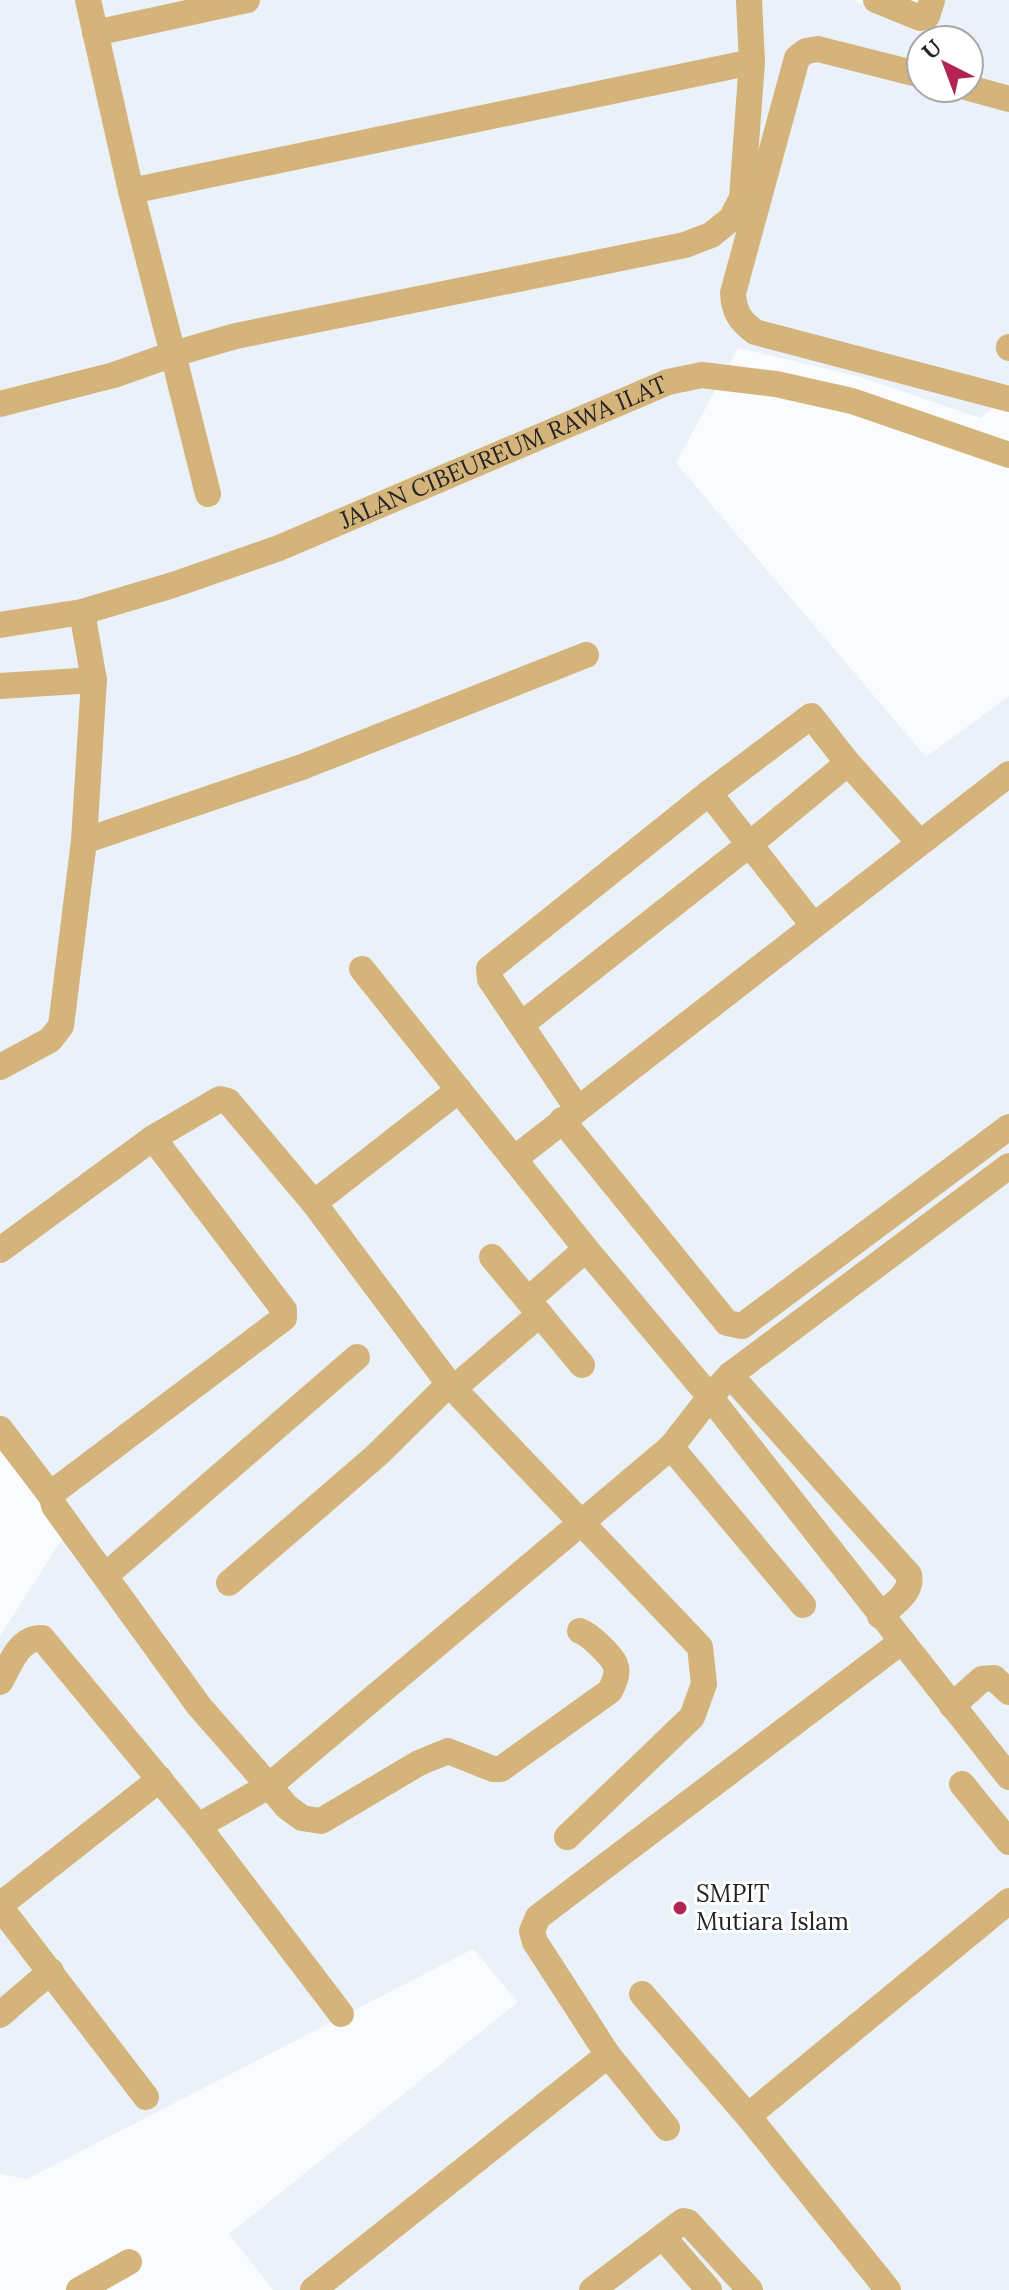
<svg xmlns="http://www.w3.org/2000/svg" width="1009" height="2290" font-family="Lora,serif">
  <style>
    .built { fill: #ebf1f8; fill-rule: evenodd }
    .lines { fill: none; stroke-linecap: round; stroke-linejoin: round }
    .minor { stroke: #d4b47a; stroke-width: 26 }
    .poi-dot { fill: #b32454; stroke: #fff; stroke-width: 3 }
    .labels { text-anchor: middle; stroke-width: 6; stroke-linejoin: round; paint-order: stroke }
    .street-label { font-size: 24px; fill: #232323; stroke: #fff }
    .poi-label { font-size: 24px; fill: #232323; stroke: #fff; text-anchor: start }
  </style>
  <rect width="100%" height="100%" fill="#fafbfc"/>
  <!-- built -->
  <path class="built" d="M0 0H853L919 33 927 0H1009V409L999 404 980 418 857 376 738 348 676 463 926 757 1009 696V2290H273L229 2234 518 2002 473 1949 27 2179 0 2174V1636L71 1525 0 1429ZM921 40H969V88H921Z"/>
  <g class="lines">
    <!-- minor -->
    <g class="minor">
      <path d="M876 0 920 18 927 16 932 0"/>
      <path d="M95 33 247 0"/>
      <path d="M921 75 818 49 806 51 797 58 733 293C734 312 740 321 755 332L1009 399"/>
      <path d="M969 88 1009 99"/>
      <path d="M131 191 752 62"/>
      <path d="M1009 347V348"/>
      <path d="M0 404 114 375 173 354 131 191 88 0"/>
      <path d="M208 494 173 354 236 336 685 245 711 235 731 219 742 198 752 62 749 0"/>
      <path id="s1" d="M0 625 82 612 173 585 279 548 668 382 702 375 776 384 852 401 1009 455"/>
      <path d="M0 686 94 680"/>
      <path d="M709 793 813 925"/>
      <path d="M84 841 302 767 586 655"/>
      <path d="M362 969 586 1249 710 1397 1009 1777"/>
      <path d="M522 1024 750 844 848 763"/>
      <path d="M0 1067 50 1040 61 1026 84 841 94 680 82 612"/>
      <path d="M577 1108 490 979 489 969 709 793 811 716 848 763 919 842"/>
      <path d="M562 1120 727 1323 742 1326 1009 1127"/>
      <path d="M153 1138 284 1310V1318L56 1490 52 1497 54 1506 199 1706 269 1786 671 1447 710 1397 730 1375 1009 1166"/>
      <path d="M514 1159 1009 774"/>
      <path d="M314 1203 459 1090"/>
      <path d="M0 1250 153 1138 220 1099 228 1101 314 1203 449 1384 700 1647 704 1684 692 1717 567 1837"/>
      <path d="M492 1257 582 1365"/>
      <path d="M528 1300 586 1249"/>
      <path d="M730 1375 909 1575C913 1593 893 1604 880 1616"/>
      <path d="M453 1389 540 1314"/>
      <path d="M0 1429 52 1497"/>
      <path d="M671 1447 803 1605"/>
      <path d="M105 1576 357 1357"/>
      <path d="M229 1583 377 1455 449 1384"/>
      <path d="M0 1682C10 1665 19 1637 42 1638L198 1826 341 2014"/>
      <path d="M952 1706 982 1679 994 1678 1009 1692"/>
      <path d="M962 1784 1009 1842"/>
      <path d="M198 1826 269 1786 287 1807 302 1818 321 1821 419 1763 448 1751 493 1769H501L610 1691C614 1683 619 1673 615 1664 611 1655 589 1634 580 1631"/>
      <path d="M0 1905 160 1779"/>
      <path d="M0 1907 146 2097"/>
      <path d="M642 1994 748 2116 888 2290"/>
      <path d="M0 2015 51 1971"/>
      <path d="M608 2055 667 2128"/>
      <path d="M748 2116 1009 1901"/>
      <path d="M663 2237 709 2290"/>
      <path d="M79 2290 129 2262"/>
      <path d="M313 2290 608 2055 535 1942 532 1931 538 1917 901 1642"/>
      <path d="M592 2290 683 2221 688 2222 750 2290"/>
    </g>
  </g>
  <!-- markers -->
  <circle class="poi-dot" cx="680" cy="1908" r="8"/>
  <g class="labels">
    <!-- street labels -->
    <g class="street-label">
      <text dy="8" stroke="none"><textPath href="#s1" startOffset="534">JALAN CIBEUREUM RAWA ILAT</textPath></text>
    </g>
    <!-- poi labels -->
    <g class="poi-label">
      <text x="696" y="1902">SMPIT<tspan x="696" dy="28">Mutiara Islam</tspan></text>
    </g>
  </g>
  <!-- north arrow -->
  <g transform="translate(945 64) rotate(318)"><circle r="38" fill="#ffffff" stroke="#a7a7a7" stroke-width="2"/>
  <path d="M0-6L14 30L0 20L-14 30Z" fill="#b32454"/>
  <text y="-12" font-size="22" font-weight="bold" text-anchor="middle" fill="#232323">U</text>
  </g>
</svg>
